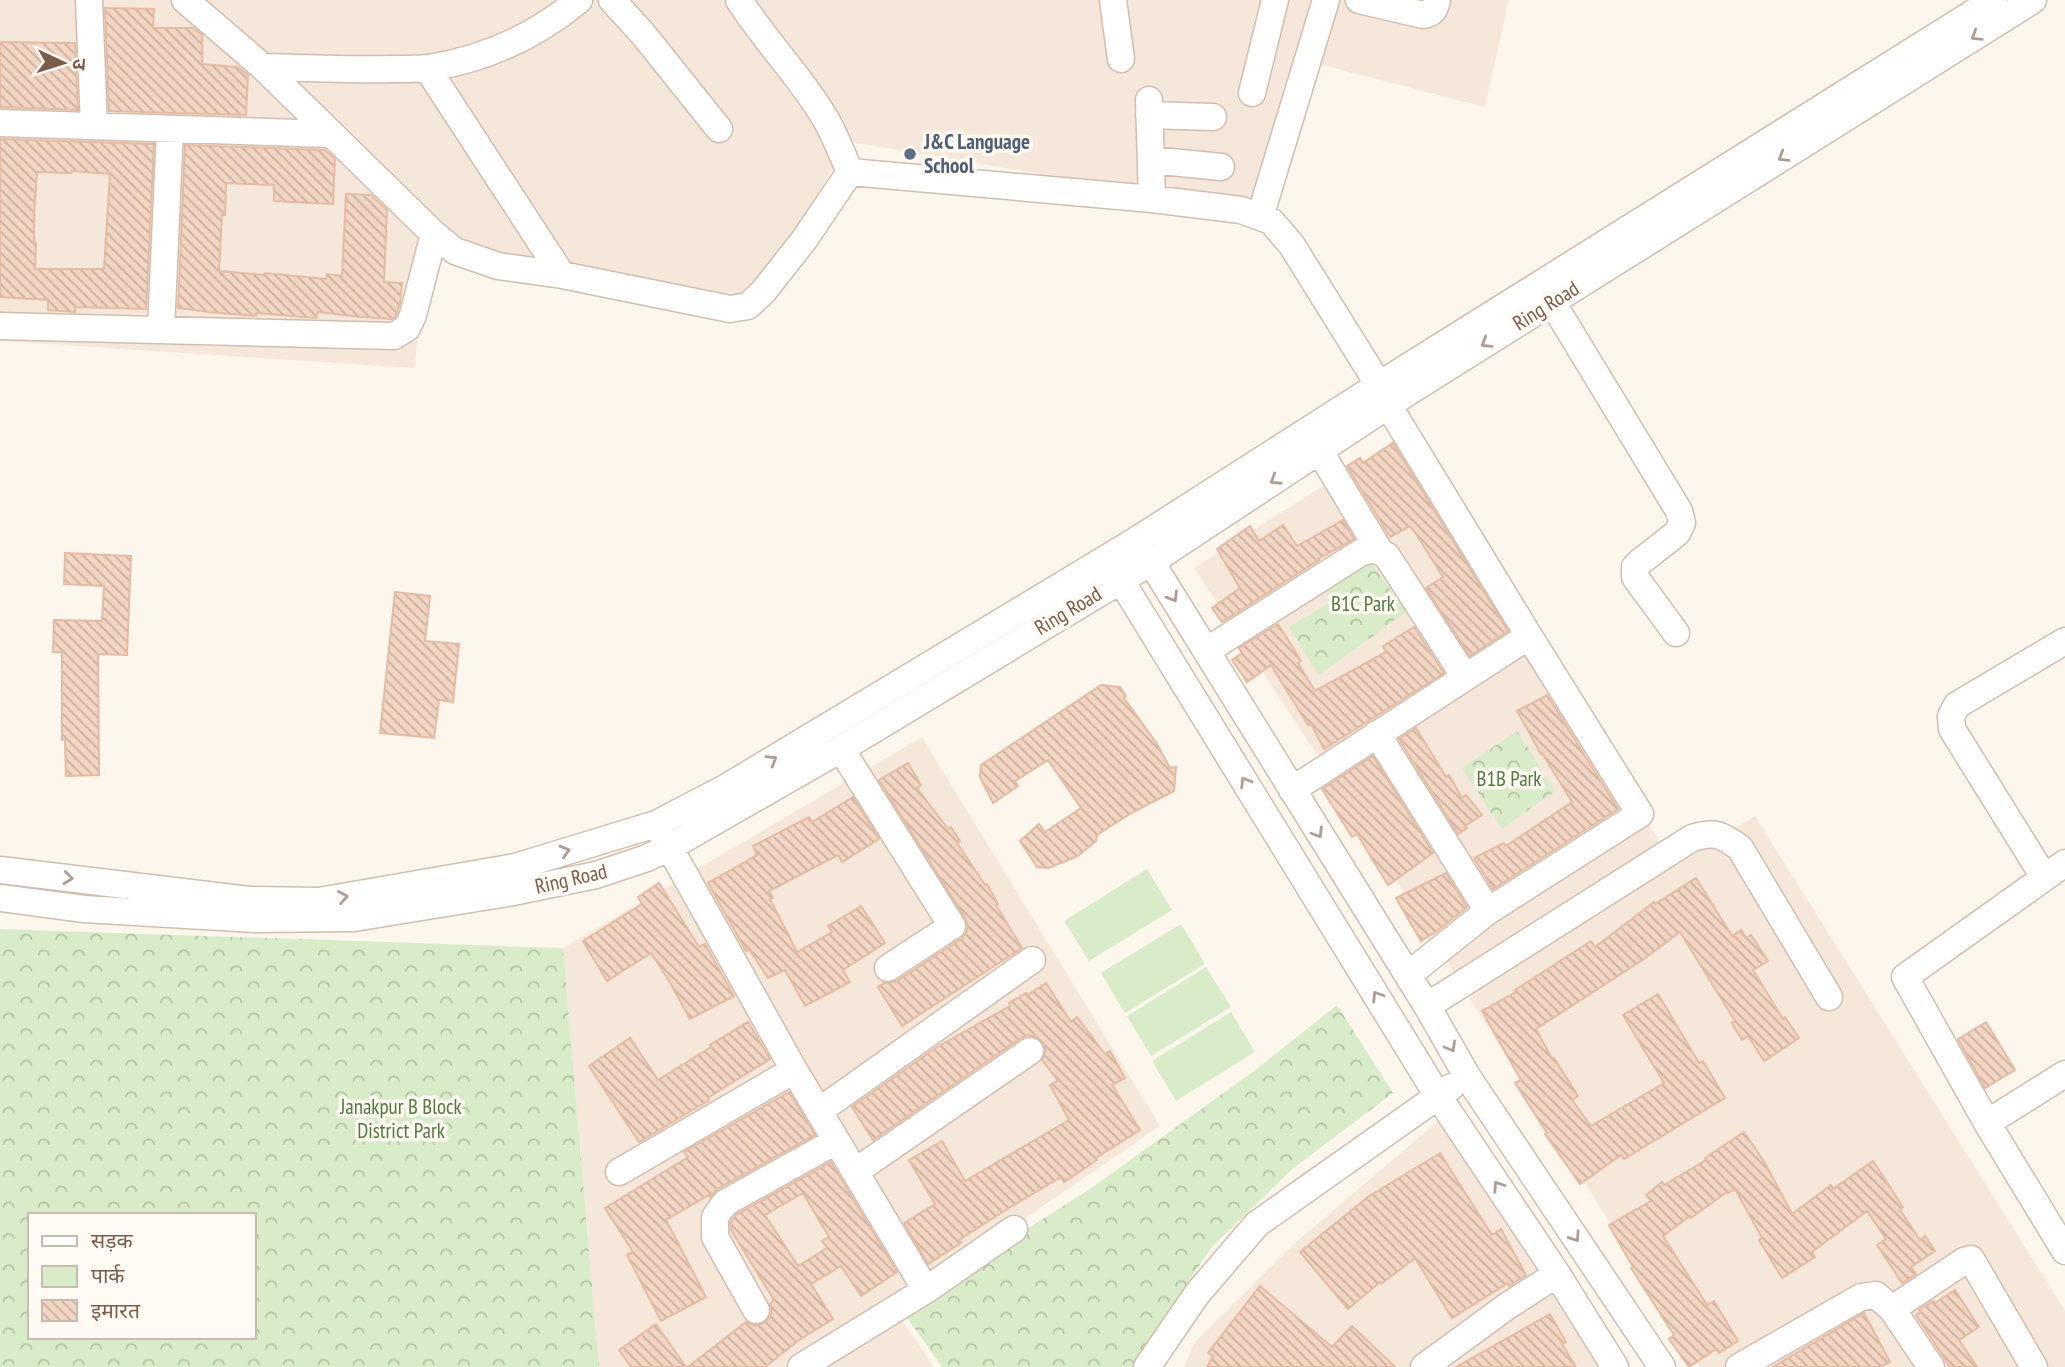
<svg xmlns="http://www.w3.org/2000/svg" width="2065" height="1367" font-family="'PT Sans Narrow','Noto Sans Devanagari',sans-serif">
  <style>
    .residential { fill: #f5e8da }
    .green { fill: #d8ecc9 }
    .forest { fill: url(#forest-crowns); fill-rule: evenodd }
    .building { fill: url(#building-back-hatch); stroke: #e6bba3; stroke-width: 2; fill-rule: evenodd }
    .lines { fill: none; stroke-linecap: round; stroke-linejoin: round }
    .minor-casing { stroke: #d1beb0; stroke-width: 29 }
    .minor { stroke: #fff; stroke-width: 26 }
    .oneway { stroke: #af9d94 }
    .service-dot { fill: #5c6f8a; stroke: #fffaf3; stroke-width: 2.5 }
    .labels { text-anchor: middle; stroke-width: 7; stroke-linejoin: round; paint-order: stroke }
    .service-label { font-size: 21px; font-weight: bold; fill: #4e5e75; stroke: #fffaf3; text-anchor: start }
    .street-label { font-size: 21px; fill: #7a5c4d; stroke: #fffaf3 }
    .park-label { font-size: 21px; fill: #537a41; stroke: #fffaf3 }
  </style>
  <defs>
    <pattern id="forest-crowns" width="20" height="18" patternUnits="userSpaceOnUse" patternTransform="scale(1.75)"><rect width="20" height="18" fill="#d8ecc9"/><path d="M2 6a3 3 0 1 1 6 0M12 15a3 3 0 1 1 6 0" fill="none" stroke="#b4c2a5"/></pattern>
    <pattern id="building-back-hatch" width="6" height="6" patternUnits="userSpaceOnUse" patternTransform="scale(1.75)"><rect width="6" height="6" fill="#f3d5c3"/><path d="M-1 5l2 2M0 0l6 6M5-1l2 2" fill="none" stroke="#cab0a1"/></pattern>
  </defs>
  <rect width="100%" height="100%" fill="#fdf6ec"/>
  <!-- residential -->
  <path class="residential" d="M0 0H1509L1485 107 1318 64 1260 211 845 141 768 299 467 251 427 210 415 368 0 341Z
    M1406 433 1675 866 1755 816 2065 1311V1367H1700L1328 771 1194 568Z
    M922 737 1160 1126 893 1308 934 1367H599L563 948Z
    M1444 1116 1601 1367H1184L1195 1342 1295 1243Z"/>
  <!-- green -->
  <path class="green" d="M1147 869 1172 910 1089 961 1064 921Z
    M1181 924 1205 964 1125 1013 1101 973Z
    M1206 967 1231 1007 1151 1056 1127 1016Z
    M1231 1012 1255 1052 1176 1101 1152 1061Z"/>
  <!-- forest -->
  <path class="forest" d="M1365 554 1406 612 1319 675 1289 627 1333 600 1322 582Z
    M1517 731 1555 791 1502 829 1462 768Z
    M0 929 563 948 599 1367H0ZM30 1215H254V1337H30Z
    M1337 1005 1393 1093 1291 1170 1211 1248 1148 1343 1136 1367H942L901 1309 1090 1189 1254 1071Z"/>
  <!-- building -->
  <path class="building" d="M105 8 154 9 153 28H193L202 35V64L238 67 248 75 246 115 109 111Z
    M0 42 75 43 78 110 0 107Z
    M0 139 154 144 146 309 75 307V312L48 310V300L0 297ZM72 171 110 174 104 269H35L36 243H34V215L37 172 71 173Z
    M185 145 325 150 335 159 333 204 274 201V185L226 183 225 215H222L219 271 264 275 265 273 326 279 327 274 342 276 346 194 371 195 387 210 384 282 402 283 400 303 395 317 392 319 362 317 318 312 316 318 256 313V316L209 312 178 308Z
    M1393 443 1508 631 1470 656 1426 588 1443 577 1418 537 1410 526 1390 537 1347 466 1360 458 1363 463Z
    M1343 520 1354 539 1318 559 1319 560 1222 622 1212 608 1240 588 1217 549 1250 526 1259 541 1283 525 1297 546Z
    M65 553 131 556 127 655 98 654 99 775 66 776 65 740H62V652H53L54 620 102 621 104 586 64 584Z
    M395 592 430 596 425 641 459 644 453 702 439 700 434 738 380 733Z
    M1278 624 1301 661 1298 663 1315 691 1386 652 1383 646 1414 627 1444 673 1324 749 1311 724 1308 725 1271 665 1247 682 1232 660 1242 653 1239 648Z
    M1101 685 1120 687 1126 696 1124 698 1157 744 1170 768 1176 767 1174 791 1133 812 1097 835 1096 841 1078 856 1049 868 1037 867 1020 841 1039 824 1045 832 1081 808 1048 760 1015 781 1018 786 993 803 980 777 981 765Z
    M1547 695 1618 809 1493 889 1474 858 1504 843 1506 846 1572 802 1542 753 1541 754 1517 711Z
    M1416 728 1446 777 1449 775 1462 798 1466 795 1482 815 1465 826 1467 828 1458 834 1399 739Z
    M1373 756 1433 853 1388 885 1357 834 1352 837 1322 789Z
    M908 763 921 785 917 788 948 829 951 827 960 841 957 843 985 885 987 884 998 904 996 905 1022 948 902 1026 878 987 884 983 897 981 961 939 966 934 968 926 965 918 879 780Z
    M853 797 879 839 842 862 838 855 769 891 773 898 770 899 797 952 832 932 828 926 861 906 885 943 843 970 850 982 805 1006 785 970 768 978 749 949 746 951 708 883 757 855 753 846 809 817 812 822Z
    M1446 873 1467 907 1437 931 1421 941 1396 898Z
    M1696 878 1732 936 1741 930 1746 938 1751 935 1768 961 1753 970 1783 1019 1785 1017 1799 1038 1764 1061 1748 1036 1742 1040 1732 1023 1735 1021 1680 932 1644 959 1536 1029 1552 1059 1554 1058 1578 1096 1572 1100 1591 1126 1664 1083 1623 1015 1658 994 1699 1063 1703 1061 1725 1098 1624 1159 1621 1155 1580 1184 1545 1134 1547 1133 1515 1083 1521 1080 1482 1011 1516 992 1515 990 1591 941 1595 947 1654 902 1655 904Z
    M659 883 699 947 705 944 734 996 690 1019 668 979 651 953 607 981 583 941 642 904 638 897Z
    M1046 983 1071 1022 1077 1017 1105 1054 1110 1051 1125 1078 1112 1085 1140 1130 1096 1158 1097 1160 1064 1182 1061 1177 1009 1208 959 1240 961 1243 928 1264 904 1223 935 1204 909 1160 942 1141 965 1181 1069 1120 1050 1085 1058 1081 1042 1060 1046 1050 1043 1043 1036 1037 1028 1035 1021 1038 873 1140 852 1107 937 1047 1010 1006 1009 1003 1026 993 1028 995Z
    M748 1022 770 1059 728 1085 708 1098 709 1100 639 1142 589 1066 630 1038 658 1080 711 1047 710 1045Z
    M1986 1022 2015 1070 1985 1088 1958 1039Z
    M789 1092 815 1135 717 1189 710 1197 709 1195 666 1220 706 1297 661 1321 627 1255 633 1252 605 1208 688 1157 684 1152Z
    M1744 1132 1765 1163 1792 1214 1831 1185 1833 1189 1873 1161 1903 1207 1900 1210 1920 1240 1925 1236 1935 1251 1911 1267 1916 1274 1902 1283 1877 1245 1886 1239 1867 1211 1812 1252 1815 1257 1782 1278 1759 1240 1762 1238 1735 1189 1728 1193 1727 1192 1691 1218 1690 1216 1663 1236 1707 1305 1714 1301 1738 1341 1719 1353 1716 1349 1689 1367 1669 1339 1674 1335 1631 1268 1633 1267 1609 1225 1651 1201 1646 1195 1662 1182 1664 1185 1706 1160 1705 1158Z
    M1440 1153 1492 1235 1501 1229 1526 1275 1509 1286 1508 1283 1452 1318 1415 1258 1381 1284 1380 1282 1348 1309 1300 1252 1368 1197Z
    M831 1162 897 1272 861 1296 841 1266 811 1284 833 1319 799 1340 765 1367H688L746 1322 756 1326 764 1323 770 1317 772 1311 770 1304 774 1300 731 1230V1222L736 1215ZM803 1193 829 1237 822 1241 827 1248 798 1266 765 1215Z
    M1260 1286 1332 1347 1352 1326 1395 1367H1207L1213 1356 1208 1353Z
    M1955 1290 1979 1327 1959 1340 1977 1367H1950L1916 1315 1921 1312 1919 1310 1933 1301 1935 1303Z
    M1864 1313 1890 1362 1880 1367H1773Z
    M1550 1314 1566 1342 1562 1344 1576 1367H1456Z
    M656 1324 686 1367H631L619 1350Z"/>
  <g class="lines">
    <!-- minor casing -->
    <g class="minor-casing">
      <path id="minor" d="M89 0 94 126
        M185 0 263 67 434 234 455 251 498 266 562 275 730 309 748 306 763 292 804 240 850 172
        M612 0 643 34 719 129
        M739 0C765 41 800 76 825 118 835 135 842 154 850 172
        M1113 0 1121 59
        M1359 0 1423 15C1433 14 1435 9 1437 0
        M263 67C306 68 349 70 392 69 404 69 417 69 429 68 485 59 536 36 579 0
        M427 68 562 275
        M1252 93 1275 0
        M1149 100 1152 199
        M1149 115 1213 117
        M0 123 330 134
        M1151 160 1221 167
        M850 172 1152 199 1241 210 1271 221 1291 244 1379 385 1392 398
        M1260 217 1326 0
        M1552 302 1679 511 1682 523 1677 533 1640 562 1635 567V577L1676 633
        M0 326 394 336 407 328 413 315 434 234
        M161 330 170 129
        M1388 405 1529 636 1640 814 1488 911
        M1319 450 1379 550
        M1139 549 1151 562 1427 1006 1467 1076 1662 1367
        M1109 568 1120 579 1438 1096 1557 1274 1615 1367
        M1206 651 1360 553C1371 549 1377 549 1387 556L1465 677
        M1377 734 1488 911 1408 975
        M841 749 952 926 888 968
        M1292 790 1529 636
        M662 834 794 1070 926 1290
        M2065 863 1905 977 1987 1123 2065 1251
        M0 870 249 900 319 901 515 867 656 824 727 787 1132 543 1379 385 1994 0
        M2044 877 1952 729 1951 716 1957 705 2065 641
        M0 898 84 909 255 919 354 918 508 893 596 875 647 858 670 847 841 749 1151 562 1410 391 2033 0
        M1427 1006 1692 838C1714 831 1721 834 1740 848L1829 997
        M819 1111 1032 960
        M1987 1123 2065 1074
        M856 1171 1030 1051
        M619 1172 794 1070
        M1892 1309 1964 1261 1971 1259 2034 1367
        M756 1310 715 1237V1217L725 1203 836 1141
        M801 1367 926 1290 1014 1229
        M1147 1367 1197 1294 1257 1224 1451 1087
        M1424 1367 1506 1307 1557 1274
        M1739 1367 1861 1297 1876 1295 1892 1309 1931 1367"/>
    </g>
    <!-- minor -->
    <use href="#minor" class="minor"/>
  </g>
  <!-- one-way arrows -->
  <defs><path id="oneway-chevron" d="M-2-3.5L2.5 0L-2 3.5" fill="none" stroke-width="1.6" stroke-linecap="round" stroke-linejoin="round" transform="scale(1.75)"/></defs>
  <g class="oneway">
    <use href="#oneway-chevron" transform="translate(1976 36) rotate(148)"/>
    <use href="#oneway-chevron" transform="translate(1783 157) rotate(148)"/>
    <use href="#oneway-chevron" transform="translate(1486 343) rotate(148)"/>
    <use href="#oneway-chevron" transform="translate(1275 480) rotate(147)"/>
    <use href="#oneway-chevron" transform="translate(1173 597) rotate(59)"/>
    <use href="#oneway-chevron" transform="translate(772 760) rotate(-31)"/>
    <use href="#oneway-chevron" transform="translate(1245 782) rotate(-122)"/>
    <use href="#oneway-chevron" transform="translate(1318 833) rotate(58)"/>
    <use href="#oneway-chevron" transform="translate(565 851) rotate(-17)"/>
    <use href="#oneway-chevron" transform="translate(68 878) rotate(7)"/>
    <use href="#oneway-chevron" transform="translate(343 897) rotate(-10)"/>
    <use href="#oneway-chevron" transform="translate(1377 996) rotate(-122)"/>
    <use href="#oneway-chevron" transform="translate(1451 1047) rotate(60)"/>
    <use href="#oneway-chevron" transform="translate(1498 1186) rotate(-124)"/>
    <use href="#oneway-chevron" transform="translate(1575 1237) rotate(56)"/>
  </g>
  <!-- markers -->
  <circle class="service-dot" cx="910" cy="154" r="7"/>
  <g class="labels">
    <!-- service labels -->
    <g class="service-label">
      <text x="924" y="149">J&amp;C Language<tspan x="924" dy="24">School</tspan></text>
    </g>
    <!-- street labels -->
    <g class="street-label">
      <text transform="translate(1546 306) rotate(-32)" y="7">Ring Road</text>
      <text transform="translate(1068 611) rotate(-31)" y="7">Ring Road</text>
      <text transform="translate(571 879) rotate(-13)" y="7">Ring Road</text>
    </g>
    <!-- park labels -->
    <g class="park-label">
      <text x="1363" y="611">B1C Park</text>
      <text x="1509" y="786">B1B Park</text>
      <text x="401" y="1114">Janakpur B Block<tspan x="401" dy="24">District Park</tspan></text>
    </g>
  </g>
  <!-- legend -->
  <rect x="28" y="1213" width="228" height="126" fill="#fffaf3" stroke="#cabbb1" stroke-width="2"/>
  <rect x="42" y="1236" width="35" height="10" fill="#ffffff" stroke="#cabbb1" stroke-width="2"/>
  <text x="91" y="1248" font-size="21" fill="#7a5c4d">सड़क</text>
  <rect x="42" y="1266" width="35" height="21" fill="#d8ecc9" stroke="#cabbb1" stroke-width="2"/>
  <text x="91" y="1283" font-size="21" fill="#7a5c4d">पार्क</text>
  <rect x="42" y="1300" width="35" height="21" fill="url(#building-back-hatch)" stroke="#cabbb1" stroke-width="2"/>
  <text x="91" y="1318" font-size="21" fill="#7a5c4d">इमारत</text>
  <!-- north arrow -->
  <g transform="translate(63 63) rotate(94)" stroke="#fffaf3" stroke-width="5" paint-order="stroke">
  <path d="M0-5L12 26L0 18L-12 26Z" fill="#7a5c4d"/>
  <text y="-10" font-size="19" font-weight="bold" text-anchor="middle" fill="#7a5c4d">उ</text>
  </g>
</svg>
